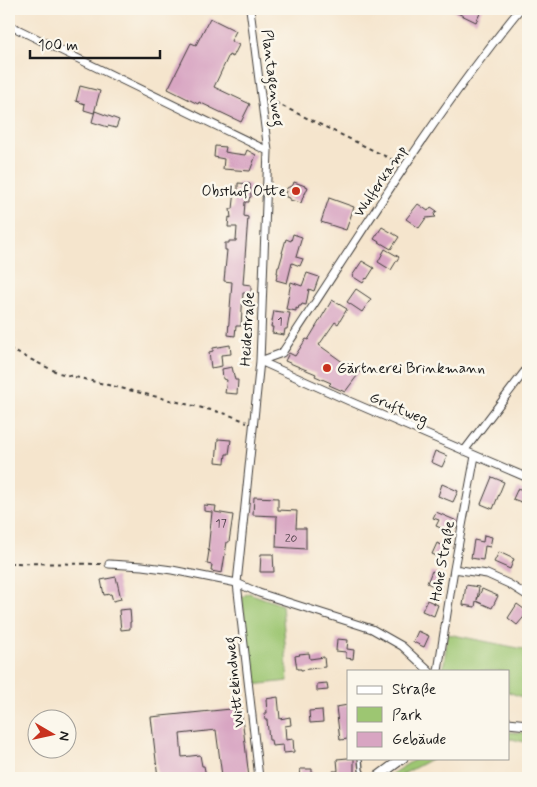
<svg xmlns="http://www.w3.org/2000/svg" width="537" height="787" font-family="Mynerve,sans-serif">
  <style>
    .green { fill: #9dc672; stroke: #5c7147 }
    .building { fill: #d8a5c2 }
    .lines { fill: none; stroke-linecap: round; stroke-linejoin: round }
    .service-casing { stroke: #3d3a37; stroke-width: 5.5 }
    .minor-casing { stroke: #3d3a37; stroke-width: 9 }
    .tertiary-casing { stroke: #3d3a37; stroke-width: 11 }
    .path { stroke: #3d3a37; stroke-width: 2; stroke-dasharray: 4 4; stroke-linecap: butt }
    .service { stroke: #fff; stroke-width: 3 }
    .minor { stroke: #fff; stroke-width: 7 }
    .tertiary { stroke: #fff; stroke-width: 9 }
    .poi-dot { fill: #c8321e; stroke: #fbf7ec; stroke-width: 2 }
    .labels { text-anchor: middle; stroke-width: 5; stroke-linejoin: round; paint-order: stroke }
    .number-label { font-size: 12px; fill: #4b3e46 }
    .street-label { font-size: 15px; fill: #1c1c1c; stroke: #fbf7ec }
    .poi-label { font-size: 15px; fill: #1c1c1c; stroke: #fbf7ec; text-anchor: end }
  </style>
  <rect width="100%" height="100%" fill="#fbf7ec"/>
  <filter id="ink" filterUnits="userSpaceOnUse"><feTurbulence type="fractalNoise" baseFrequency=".02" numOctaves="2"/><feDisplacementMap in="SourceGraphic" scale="10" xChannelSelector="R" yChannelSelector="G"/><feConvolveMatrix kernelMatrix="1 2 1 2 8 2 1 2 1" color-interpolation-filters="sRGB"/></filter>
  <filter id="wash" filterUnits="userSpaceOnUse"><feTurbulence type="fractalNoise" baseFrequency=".0096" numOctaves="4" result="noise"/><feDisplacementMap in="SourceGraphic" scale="20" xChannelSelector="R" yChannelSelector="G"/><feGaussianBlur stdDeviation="1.12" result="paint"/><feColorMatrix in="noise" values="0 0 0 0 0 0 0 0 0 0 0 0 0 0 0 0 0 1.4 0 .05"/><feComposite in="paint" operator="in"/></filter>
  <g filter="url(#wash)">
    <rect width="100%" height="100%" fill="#f5e5cd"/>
    <!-- green -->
    <path class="green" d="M249 593 282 605 288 681 252 685 242 598 245 595Z
      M448 634 528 650V673L525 698 508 692V671H443Z
      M508 732 528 733V743L512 739 508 740Z
      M417 758H433L396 778H385Z"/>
    <g id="blocks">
      <!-- building -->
      <path class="building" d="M449 9H482L476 22Z
        M210 18 236 31 231 41 239 45 233 57 229 55 214 87 250 104 241 122 199 102 198 104 168 89 191 43 196 45Z
        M80 86 100 91 94 113 84 110 85 104 76 101Z
        M95 111 119 120 116 128 108 126V127L92 122Z
        M215 146 226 147 225 152 230 153 245 155 247 150 256 155 250 171 223 169 224 159 214 157Z
        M294 182 308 187 305 194H304L301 203 290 200V198L286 197 285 194 287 188 293 185Z
        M238 183 250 184 251 197 249 198V202H245L244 216 248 217 243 284 251 285V293H243L241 326H236L235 336 228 335 232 282 224 281 227 250H225V243H229V241H236L237 227H228L229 217 231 218 230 209H233L235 190 238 191Z
        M329 198 354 207 346 230 321 222Z
        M418 204 428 211 431 207 437 211 434 215 436 217 426 218 419 228 406 219Z
        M382 227 399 237 391 249 374 239Z
        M293 234 302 237 296 257 303 259 300 266 292 263 287 283 276 280 278 273H277L278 267H279L283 253H282L286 239 291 241Z
        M385 249 399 257 391 270 378 262Z
        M362 261 374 268 367 279 366 278 363 283 352 276Z
        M307 273 319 277 314 291 309 289 306 305 302 304 301 306H299L298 309 296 308V311L286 309 291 282 302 286Z
        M356 289 371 299 362 312 347 302Z
        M332 300 347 309 338 324 335 322 319 345 344 363 345 362 360 372 345 392 329 385 331 383 315 376 316 374 285 361 289 353 295 356 306 339 308 340Z
        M274 311 290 313 287 329H285L284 335 272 333 273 327H271Z
        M230 345 231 354 221 355 222 366 211 368 209 352 213 351V348Z
        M232 367 235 380H238L237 394 225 393 227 380 223 379 222 369Z
        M218 439 231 440 229 454H226L225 463 216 462Z
        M435 451 447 456 442 467 431 462Z
        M492 477 504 482 493 509 481 504Z
        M442 484 458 491 453 502 438 496Z
        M518 488 528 493 524 503 513 499Z
        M254 497 278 498V510L297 511 296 528H306V549L276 547 277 516 253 515Z
        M204 505 216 506 215 512 233 515 229 542H227L222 573 211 571 212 565 207 564 209 551 208 550 212 512 204 511Z
        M436 512 457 521 456 528 450 525 448 531 436 526 439 520 433 518Z
        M484 535 492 537 490 547 485 546 483 560 471 558 474 540 483 542Z
        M437 543 448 548 443 559 432 554Z
        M499 552 514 559 510 569 494 562Z
        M261 554H273L274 572H260Z
        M432 571 443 576 438 588 427 583Z
        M116 577 121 599 113 601 111 594 104 595 101 580Z
        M466 585 479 587 477 600 482 589 498 596 492 608 476 601 475 607 463 605Z
        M427 600 438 605 434 616 422 611Z
        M517 604 528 612 517 625 508 618Z
        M130 609 131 622H130V629L121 630 119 610Z
        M418 631 429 636 424 647 413 642Z
        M337 639 348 640 347 649 354 650 353 659 346 658V652L336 651Z
        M309 653 310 659 324 657 325 667 301 670V669H297L295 656 300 655 299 654Z
        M327 683 328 690 317 691V684Z
        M278 697 280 719 290 717 291 725 285 726 286 740 293 739 294 752 284 753 283 745 272 746 271 740H269L267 720H265L264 713H267L266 699Z
        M348 705V723H347L348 739 340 740 336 707Z
        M241 708 249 778H224V776H222L216 730 180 734 182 757 200 755 202 766H204L206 776 187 778H158L151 717Z
        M322 710 323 722 310 723 309 711Z
        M348 758H354V778H333V771H338L337 759Z
        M300 769H312V778H301Z"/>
    </g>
  </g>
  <g filter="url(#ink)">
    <use href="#blocks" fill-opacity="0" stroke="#3d3a37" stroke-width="1"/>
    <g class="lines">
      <!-- service casing -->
      <g class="service-casing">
        <path id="service" d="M360 758 361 770 365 778"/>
      </g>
      <!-- minor casing -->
      <g class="minor-casing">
        <path id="minor" d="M250 9 268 151 260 361 237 583 259 778
          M9 25 268 151
          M260 361 282 353C359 237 432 117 520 9
          M260 361 349 401 528 478
          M464 451 528 367
          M109 564 142 566 172 570 237 583 259 593 372 629 402 646 429 671
          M454 569 487 574 509 584 528 596
          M438 671 454 569 475 456"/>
      </g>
      <!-- tertiary casing -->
      <g class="tertiary-casing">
        <path id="tertiary" d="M508 723 528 725
          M376 778 403 758"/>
      </g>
      <!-- path -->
      <path class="path" d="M268 99 399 163
        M9 349 59 373 227 414 247 422
        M9 563 101 564"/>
      <!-- service -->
      <use href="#service" class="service"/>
      <!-- minor -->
      <use href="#minor" class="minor"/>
      <!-- tertiary -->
      <use href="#tertiary" class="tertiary"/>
    </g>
  </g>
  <!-- markers -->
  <g class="poi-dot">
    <circle cx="296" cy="191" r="5"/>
    <circle cx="327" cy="368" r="5"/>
  </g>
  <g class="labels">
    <!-- number labels -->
    <g class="number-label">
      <text x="280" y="325">1</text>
      <text x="221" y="527">17</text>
      <text x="291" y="542">20</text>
    </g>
    <!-- street labels -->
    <g class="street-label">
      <text transform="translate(273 78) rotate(83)" y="5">Plantagenweg</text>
      <text transform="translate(380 181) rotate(-56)" y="5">Wulferkamp</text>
      <text transform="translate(247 329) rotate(-87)" y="5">Heidestraße</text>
      <text transform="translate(399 408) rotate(23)" y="5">Gruftweg</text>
      <text transform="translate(442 561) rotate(-80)" y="5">Hohe Straße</text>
      <text transform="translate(234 682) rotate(-96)" y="5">Wittekindweg</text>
    </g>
    <!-- poi labels -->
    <g class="poi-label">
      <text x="286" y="196">Obsthof Otte</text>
      <text x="337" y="373" text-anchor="start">Gärtnerei Brinkmann</text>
    </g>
  </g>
  <!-- margin -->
  <rect width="537" height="787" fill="none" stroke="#fbf7ec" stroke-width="30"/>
  <!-- legend -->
  <rect x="347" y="670" width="162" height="90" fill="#fbf7ec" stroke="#a29f99"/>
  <rect x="357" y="686" width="25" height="8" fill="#ffffff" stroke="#a29f99"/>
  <text x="392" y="694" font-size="15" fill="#1c1c1c">Straße</text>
  <rect x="357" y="707" width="25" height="15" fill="#9dc672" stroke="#a29f99"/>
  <text x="392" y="720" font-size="15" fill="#1c1c1c">Park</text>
  <rect x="357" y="732" width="25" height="15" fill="#d8a5c2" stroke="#a29f99"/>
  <text x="392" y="744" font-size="15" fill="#1c1c1c">Gebäude</text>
  <!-- north arrow -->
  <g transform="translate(52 734) rotate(99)"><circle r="24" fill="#fbf7ec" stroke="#a29f99"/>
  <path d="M0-4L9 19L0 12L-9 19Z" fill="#c8321e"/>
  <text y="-8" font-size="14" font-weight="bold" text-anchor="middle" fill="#1c1c1c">N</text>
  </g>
  <!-- scale -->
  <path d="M30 50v8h130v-8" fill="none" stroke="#1c1c1c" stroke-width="2.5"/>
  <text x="38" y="50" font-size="15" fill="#1c1c1c" stroke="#fbf7ec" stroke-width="4" paint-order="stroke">100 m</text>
</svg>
